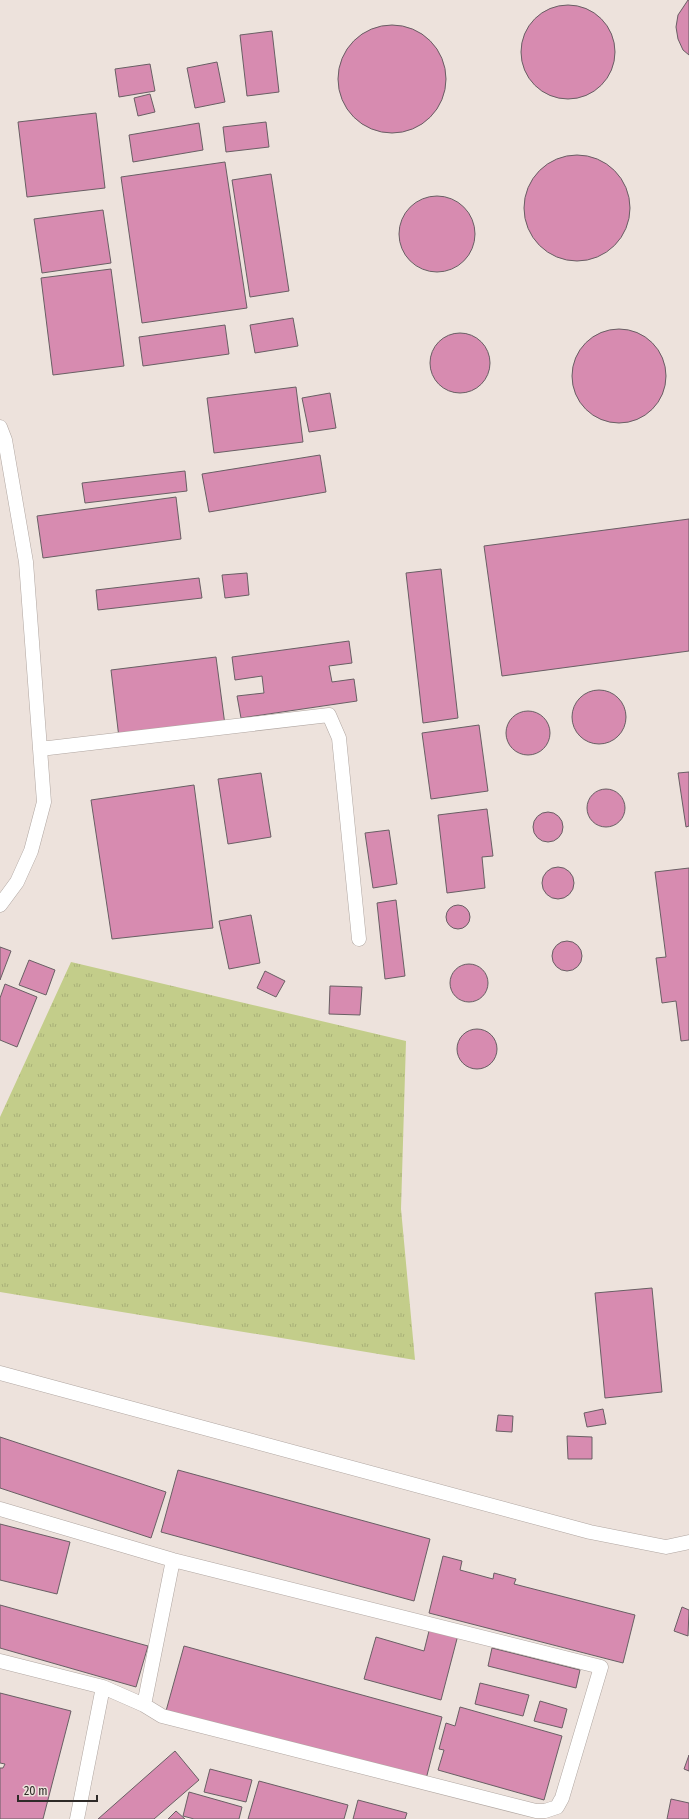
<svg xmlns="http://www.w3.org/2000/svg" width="689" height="1819" font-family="'Fira Sans Condensed',sans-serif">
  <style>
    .grass { fill: url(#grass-tufts) }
    .building { fill: #d78bb0; stroke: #695f64 }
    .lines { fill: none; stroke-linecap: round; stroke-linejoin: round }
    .service-casing { stroke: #b0a6a1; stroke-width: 15 }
    .service { stroke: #fff; stroke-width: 14 }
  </style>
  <defs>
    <pattern id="grass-tufts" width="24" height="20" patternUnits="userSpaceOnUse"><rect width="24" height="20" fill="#c3cd8a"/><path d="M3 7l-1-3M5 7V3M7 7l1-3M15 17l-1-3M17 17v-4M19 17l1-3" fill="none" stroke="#a8b077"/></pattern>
  </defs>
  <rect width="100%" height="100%" fill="#ede2dc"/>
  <!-- grass -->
  <path class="grass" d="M71 962 406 1041 401 1209 415 1360 0 1292V1117Z"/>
  <!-- building -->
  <path class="building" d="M688 0H689V55L683 50 678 39 676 27 678 15Z
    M521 52a47 47 0 1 1 94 0a47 47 0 1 1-94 0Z
    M338 79a54 54 0 1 1 108 0a54 54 0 1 1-108 0Z
    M272 31 279 92 247 96 240 35Z
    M217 62 225 102 195 108 187 68Z
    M150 64 155 91 119 97 115 69Z
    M150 94 155 112 138 116 134 98Z
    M96 113 105 188 27 197 18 122Z
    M266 122 269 147 226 152 223 127Z
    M199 123 203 150 133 162 129 135Z
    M524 208a53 53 0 1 1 106 0a53 53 0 1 1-106 0Z
    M225 162 247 308 142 323 121 177Z
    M271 174 289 291 250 297 232 180Z
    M399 234a38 38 0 1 1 76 0a38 38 0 1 1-76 0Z
    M103 210 111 263 42 273 34 219Z
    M111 269 124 366 53 375 41 278Z
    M293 318 298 346 255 353 250 325Z
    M225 325 229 354 143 366 139 337Z
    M572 376a47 47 0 1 1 94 0a47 47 0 1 1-94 0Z
    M430 363a30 30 0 1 1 60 0a30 30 0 1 1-60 0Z
    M296 387 303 442 214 453 207 398Z
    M330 393 336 428 309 432 302 398Z
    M320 455 326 492 209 512 202 474Z
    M185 471 187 491 85 503 82 483Z
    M176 497 181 539 43 558 37 516Z
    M689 519V651L502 676 484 546Z
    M441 569 458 718 423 723 406 573Z
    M247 573 249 595 225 598 222 575Z
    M199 578 202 598 98 610 96 590Z
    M349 641 352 663 329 666 332 682 354 679 357 701 241 718 237 696 264 693 262 676 235 680 232 657Z
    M216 657 225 725 119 738 111 670Z
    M572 717a27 27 0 1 1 54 0a27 27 0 1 1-54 0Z
    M506 733a22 22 0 1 1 44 0a22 22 0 1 1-44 0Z
    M479 725 488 791 431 799 422 733Z
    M689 772V826L686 827 678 773Z
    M261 773 271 837 228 844 218 779Z
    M194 785 213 928 112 939 91 800Z
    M587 808a19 19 0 1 1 38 0a19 19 0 1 1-38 0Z
    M487 809 493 856 482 857 485 888 447 893 438 815Z
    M533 827a15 15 0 1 1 30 0a15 15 0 1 1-30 0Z
    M389 830 397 884 373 888 365 833Z
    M542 883a16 16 0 1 1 32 0a16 16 0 1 1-32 0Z
    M689 868V1040L681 1041 676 1001 662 1003 656 958 666 957 655 872Z
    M396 900 405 976 385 979 377 903Z
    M446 917a12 12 0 1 1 24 0a12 12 0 1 1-24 0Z
    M251 915 260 963 229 969 219 921Z
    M552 956a15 15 0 1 1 30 0a15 15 0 1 1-30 0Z
    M0 947 11 951 0 980Z
    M29 960 55 970 46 995 19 985Z
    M450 983a19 19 0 1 1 38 0a19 19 0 1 1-38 0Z
    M265 971 285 981 276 997 257 988Z
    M5 984 37 997 17 1047 0 1040V998Z
    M330 986 362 987 360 1015 329 1014Z
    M457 1049a20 20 0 1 1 40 0a20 20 0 1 1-40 0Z
    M652 1288 662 1392 605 1398 595 1293Z
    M603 1409 606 1424 587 1427 584 1413Z
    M498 1415 513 1416 512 1432 496 1431Z
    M567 1436 592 1437V1459H568Z
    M0 1437 166 1492 151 1538 0 1488Z
    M178 1470 430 1539 414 1601 161 1532Z
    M0 1524 70 1542 57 1594 0 1580Z
    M443 1556 462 1561 460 1570 493 1579 494 1573 516 1579 514 1584 635 1615 623 1663 429 1613Z
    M0 1605 148 1646 136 1687 0 1648Z
    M682 1607 689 1610 688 1636 674 1631Z
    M430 1627 458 1635 441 1700 364 1679 376 1637 424 1651Z
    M184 1646 442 1717 425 1783 166 1711Z
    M492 1648 580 1670 576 1688 488 1666Z
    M480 1683 529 1695 523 1716 475 1704Z
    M0 1693 71 1711 43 1819H0V1768H3L5 1764 0 1763Z
    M540 1701 567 1709 562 1728 534 1721Z
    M460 1707 562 1736 544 1800 438 1770 444 1750 439 1749 446 1723 455 1726Z
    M175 1751 199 1780 154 1819H98Z
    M689 1755V1771L684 1769Z
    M210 1769 252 1780 246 1802 204 1792Z
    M259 1781 348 1805 344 1819H248Z
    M189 1792 242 1807 239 1819H194L183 1816Z
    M671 1799 689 1803V1819H667Z
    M358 1800 407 1813 405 1819H353Z
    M176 1811 185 1819H168Z"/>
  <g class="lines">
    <!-- service casing -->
    <g class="service-casing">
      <path id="service" d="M0 427 5 440 26 562 44 802 31 851 17 882 0 905
        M40 749 329 715 339 738 359 939
        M0 1373 590 1532 666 1547 689 1542
        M0 1509 173 1560 601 1667 562 1798 557 1807 545 1811H536L162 1716 144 1705 103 1687 0 1661
        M144 1705 173 1560
        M77 1819 103 1687"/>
    </g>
    <!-- service -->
    <use href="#service" class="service"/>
  </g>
  <!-- scale -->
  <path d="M18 1795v6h79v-6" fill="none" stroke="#2e2a28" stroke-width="2"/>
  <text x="24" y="1795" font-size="12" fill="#2e2a28" stroke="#ede2dc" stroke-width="3" paint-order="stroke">20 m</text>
</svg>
